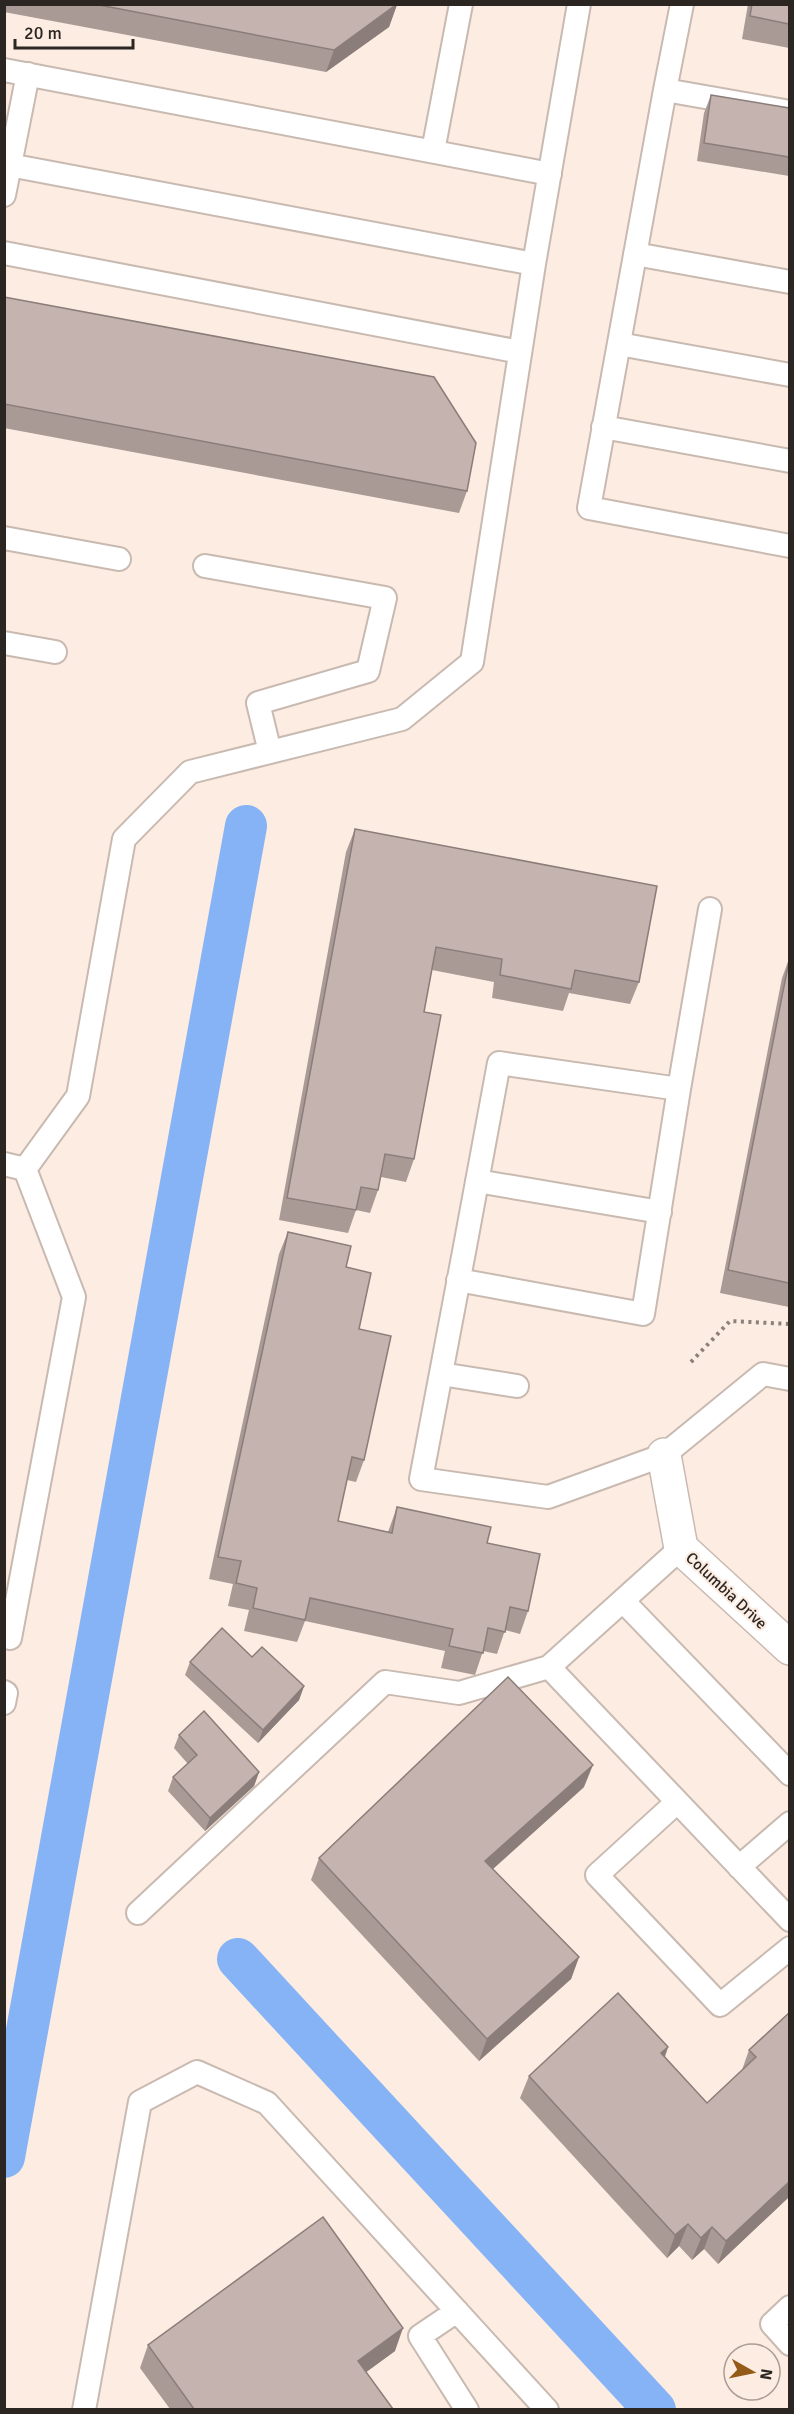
<svg xmlns="http://www.w3.org/2000/svg" width="794" height="2414" font-family="Signika,sans-serif">
  <style>
    .lines { fill: none; stroke-linecap: round; stroke-linejoin: round }
    .canal { stroke: #85b3f5; stroke-width: 42 }
    .lane-casing { stroke: #c9bab1; stroke-width: 26 }
    .street-casing { stroke: #c9bab1; stroke-width: 36 }
    .path { stroke: #8b817a; stroke-width: 4; stroke-dasharray: 3 4.5; stroke-linecap: butt }
    .lane { stroke: #fff; stroke-width: 22 }
    .street { stroke: #fff; stroke-width: 33 }
    .wall { fill: #a99a96 }
    .shaded-wall { fill: #8a7d7a }
    .building { fill: #c5b3af; stroke: #8a7d7a; stroke-width: 1.5 }
    .labels { text-anchor: middle; stroke-width: 4.5; stroke-linejoin: round; paint-order: stroke }
    .street-label { font-size: 16px; fill: #2c2622; stroke: #fcece2 }
  </style>
  <rect width="100%" height="100%" fill="#fcece2"/>
  <g class="lines">
    <!-- canal -->
    <path class="canal" d="M238 1959 655 2410
      M4 2157 246 826"/>
    <!-- lane casing -->
    <g class="lane-casing">
      <path id="lane" d="M682 4 665 90 790 112
        M4 70 550 174
        M665 90 589 508 790 546
        M433 151 461 4
        M4 164 534 264
        M4 195 28 74
        M4 253 520 352
        M635 254 790 282
        M619 344 790 375
        M603 427 790 461
        M4 538 119 559
        M205 566 385 598 368 671 258 703 270 752
        M4 643 55 652
        M679 1089 710 909
        M4 1164 25 1169 78 1096 124 839 190 772 402 719 472 662 534 264 579 4
        M477 1181 660 1212
        M458 1280 643 1314 679 1089 499 1063C474 1202 447 1340 421 1479L548 1497 664 1455 763 1374 790 1379
        M441 1374 517 1386
        M623 1601 790 1774
        M10 1638 74 1297 25 1169
        M549 1667 790 1920
        M4 1692 6 1693 4 1703
        M677 1802 597 1875 720 2005 790 1948
        M739 1867 790 1823
        M138 1913 385 1682 459 1693 549 1667 681 1548
        M790 2307 772 2324 790 2344
        M457 2311 420 2336 467 2410
        M84 2410 140 2102 197 2072 267 2103 547 2410"/>
    </g>
    <!-- street casing -->
    <g class="street-casing">
      <path id="street" d="M664 1455 681 1548 790 1648"/>
    </g>
    <!-- path -->
    <path class="path" d="M691 1362 730 1321 790 1324"/>
    <!-- lane -->
    <use href="#lane" class="lane"/>
    <!-- street -->
    <use href="#street" class="street"/>
  </g>
  <!-- wall -->
  <path class="wall" d="M4 4H397L389 27 326 72 4 12Z
    M748 4H789V48L742 39Z
    M711 95 789 108V176L697 161 704 113Z
    M4 297 467 491 459 513 4 428Z
    M355 829 639 982 630 1004 569 993 563 1011 492 998 494 982 432 970 424 1012 414 1159 406 1182 381 1177 378 1190 370 1213 356 1210 348 1233 279 1220 346 852Z
    M789 959V1307L720 1293 782 978Z
    M288 1232 346 1267 359 1329 364 1460 356 1482 347 1480 338 1521 388 1532 397 1507 487 1543 528 1611 520 1634 505 1630 497 1654 483 1651 475 1675 441 1668 445 1651 305 1621 297 1642 244 1631 249 1610 228 1606 233 1584 209 1579 279 1254Z
    M252 1657 304 1686 299 1700 258 1743 185 1675 190 1662Z
    M179 1735 259 1772 254 1786 205 1831 168 1791 173 1777 188 1764 174 1748Z
    M584 1787 493 1869 579 1957 571 1979 479 2061 311 1880 319 1858Z
    M789 2013V2197L718 2264 704 2249 692 2260 679 2246 667 2258 520 2098 529 2076 668 2047 665 2057 707 2103 742 2070 749 2050Z
    M148 2345 395 2351 366 2372 393 2409H170L140 2368Z"/>
  <!-- shaded-wall -->
  <path class="shaded-wall" d="M397 5 389 27 326 72 334 50Z
    M304 1686 299 1700 258 1743 263 1730Z
    M593 1765 584 1787 477 1883 485 1861Z
    M259 1772 254 1786 205 1831 210 1818Z
    M579 1957 571 1979 479 2061 487 2039Z
    M668 2047 660 2069 661 2053Z
    M789 2182V2197L718 2264 726 2241Z
    M688 2224 679 2246 667 2258 675 2235Z
    M712 2227 704 2249 692 2260 701 2238Z
    M403 2328 395 2351 350 2384 358 2361Z"/>
  <!-- building -->
  <path class="building" d="M94 4H397L334 50Z
    M752 4H789V24L750 16Z
    M711 95 789 108V157L704 143Z
    M4 297 434 377 476 443 467 491 4 404Z
    M355 829 657 886 639 982 575 970 571 989 500 975 502 959 436 947 424 1012 441 1015 414 1159 385 1154 378 1190 361 1187 356 1210 287 1198Z
    M789 961V1283L728 1270Z
    M288 1232 351 1246 346 1267 371 1273 359 1329 391 1336 364 1460 352 1457 338 1521 392 1533 397 1507 491 1527 487 1543 540 1554 528 1611 510 1607 505 1632 488 1628 483 1653 449 1646 453 1629 310 1598 305 1620 253 1608 257 1588 236 1583 241 1561 218 1557Z
    M222 1628 252 1657 262 1647 304 1686 263 1730 190 1662Z
    M508 1677 593 1765 485 1861 579 1957 487 2039 319 1858Z
    M204 1711 259 1772 210 1818 173 1777 197 1755 179 1735Z
    M618 1993 668 2047 661 2053 707 2103 756 2057 749 2050 789 2013V2182L726 2241 712 2227 701 2238 688 2224 675 2235 529 2076Z
    M323 2217 403 2328 358 2361 393 2409H194L148 2345Z"/>
  <g class="labels">
    <!-- street labels -->
    <g class="street-label">
      <text transform="translate(727 1590) rotate(43)" y="6">Columbia Drive</text>
    </g>
  </g>
  <!-- border -->
  <rect width="794" height="2414" fill="none" stroke="#2c2622" stroke-width="12"/>
  <!-- north arrow -->
  <g transform="translate(752 2372) rotate(99)"><circle r="28" fill="#fcece2" stroke="#a99d95" stroke-width="1.5"/>
  <path d="M0-4.5L10 22L0 15L-10 22Z" fill="#945a17"/>
  <text y="-9" font-size="16" font-weight="bold" text-anchor="middle" fill="#2c2622">N</text>
  </g>
  <!-- scale -->
  <path d="M15 39v9h118v-9" fill="none" stroke="#2c2622" stroke-width="3"/>
  <text x="24" y="39" font-size="18" fill="#2c2622" stroke="#fcece2" stroke-width="4.5" paint-order="stroke">20 m</text>
</svg>
